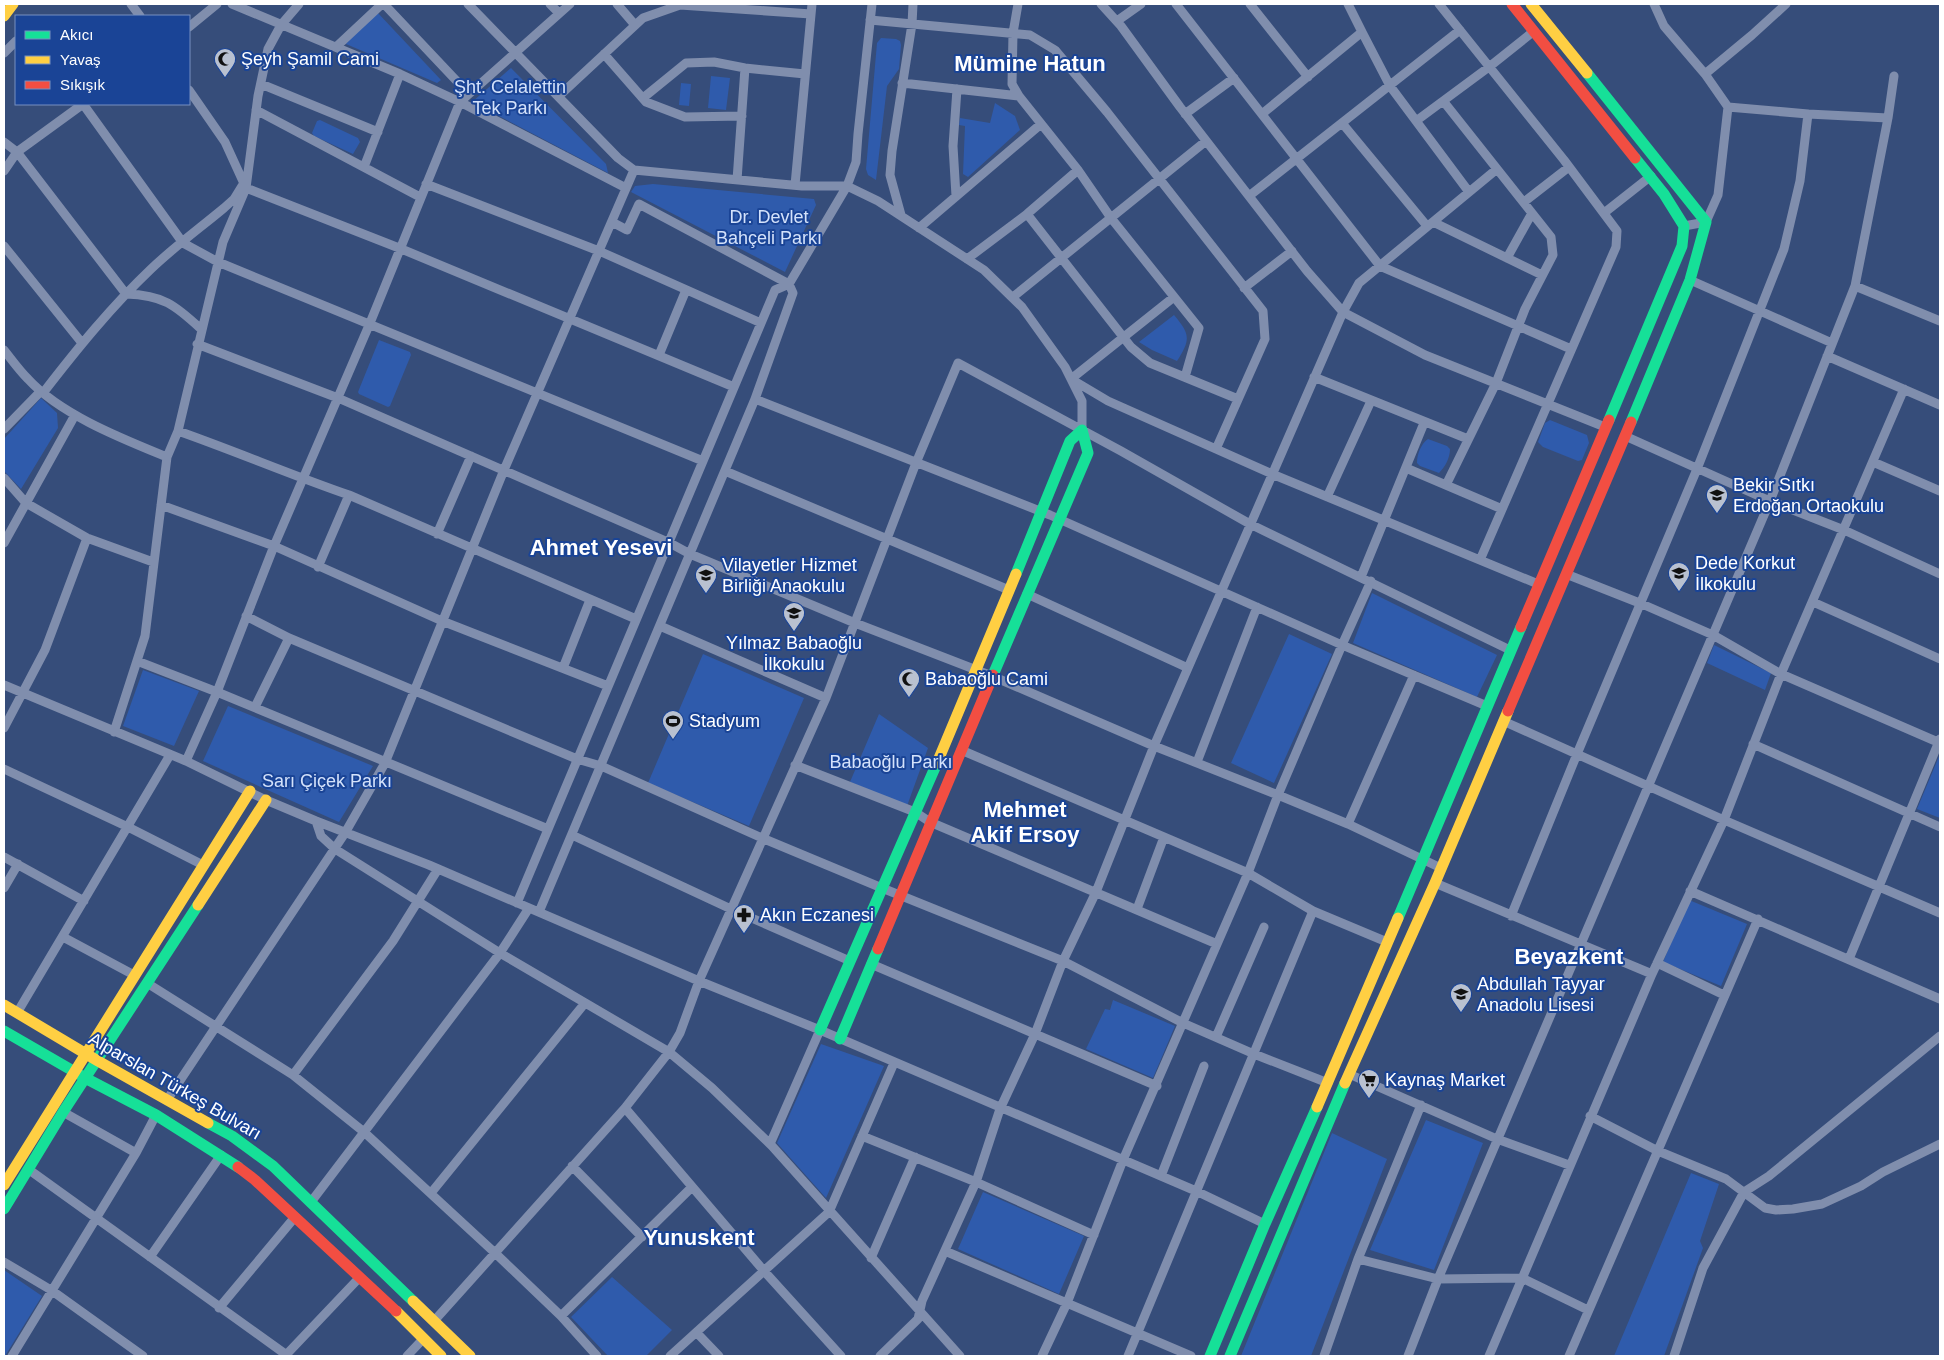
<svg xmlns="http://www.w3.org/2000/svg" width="1944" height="1360" font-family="Helvetica,sans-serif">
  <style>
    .green { fill: #2f5bac }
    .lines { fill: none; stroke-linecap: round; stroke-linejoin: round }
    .street { stroke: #808ead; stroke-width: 9 }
    .fast { stroke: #16e098; stroke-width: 11 }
    .slow { stroke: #ffcf43; stroke-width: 11 }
    .jam { stroke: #f24e42; stroke-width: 11 }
    .labels { text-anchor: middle; stroke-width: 4; stroke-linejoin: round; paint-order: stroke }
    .poi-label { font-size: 18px; fill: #fff; stroke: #1a4496; text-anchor: start }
    .park-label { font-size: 18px; fill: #d4e2fb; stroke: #1a4496 }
    .street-label { font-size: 18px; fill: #fff; stroke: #1a4496 }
    .district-label { font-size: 22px; font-weight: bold; fill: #fff; stroke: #1a4496 }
  </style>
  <rect width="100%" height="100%" fill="#364d7a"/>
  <!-- green -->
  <path class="green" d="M377 12 441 80 437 83 346 44 347 41Z
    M881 38 896 39 900 41 901 45 899 69 887 86 876 180 868 175 866 169 877 43Z
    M511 68 606 164 608 173 472 102Z
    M711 76 730 78 726 110 708 108Z
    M681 83 691 84 689 106 679 105Z
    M995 103 1015 116 1020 130 968 177 963 174 965 126 959 125 960 118 990 123Z
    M320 120 358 138 360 142 353 154 314 136 312 133 317 121Z
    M653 184 814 199 816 205 785 272 631 192 635 186Z
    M1174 315C1190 334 1191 339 1177 361L1152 350 1139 342Z
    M379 340 410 352 411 355 390 406 388 407 359 394 358 392Z
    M41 398 57 413 58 428 21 489 4 471V439Z
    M1550 420 1587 435 1589 443 1582 460 1578 461 1543 447 1538 442 1545 423Z
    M1428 439 1447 446 1450 449C1450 458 1445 467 1439 473L1420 466 1417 463C1417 454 1421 444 1428 439Z
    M1372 593 1497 655 1477 697 1353 643Z
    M1289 634 1332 654 1274 783 1231 763Z
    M1714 645 1771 673 1765 690 1707 663Z
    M703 654 804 698 749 826 648 783Z
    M143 670 199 691 174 746 123 726Z
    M228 706 373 766 339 822 203 761Z
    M879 714 928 748 907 806 850 782Z
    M1940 754V818L1917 809Z
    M1689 900 1747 924 1721 986 1663 962Z
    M1113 1000 1175 1026 1153 1078 1086 1049 1105 1009 1110 1010Z
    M821 1044 884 1066 826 1198 777 1143Z
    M1426 1120 1483 1143 1434 1270 1370 1250Z
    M1332 1133 1387 1159 1311 1356H1241Z
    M1691 1173 1719 1184 1700 1241 1703 1248 1664 1356H1614Z
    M983 1192 1084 1236 1059 1294 958 1249Z
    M4 1270 42 1296 5 1356H4Z
    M612 1277 672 1330 646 1356H608L571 1317Z"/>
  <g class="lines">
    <!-- street -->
    <path class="street" d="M131 4 140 16
      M232 4 400 74 460 102 626 188
      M384 4 468 93
      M468 4 618 158 634 170 802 186H847L878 201 984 270 1022 307 1065 367 1082 401V430
      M550 4 559 13
      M617 4 635 25
      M1018 4 1013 33 1012 84 1019 96 1078 170 1111 218 1199 328 1185 377
      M1101 4 1121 26 1180 107 1307 271 1343 312 1425 355 1605 427
      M1176 4 1380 266 1571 349
      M1250 4 1308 77
      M1439 4 1564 160 1617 231 1616 247 1480 560
      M1654 4 1664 26 1705 74 1728 107 1718 195 1706 222 1684 226
      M870 20 1030 35 1055 50 1107 112 1263 311 1265 339 1216 449
      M1117 21 1141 4
      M189 27 217 4
      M1362 32 1390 86 1469 192
      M336 47 382 4
      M4 53 16 41
      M604 54 646 102 685 117 742 116
      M1705 74 1752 35 1786 4
      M902 83 1019 96
      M261 84 378 132
      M189 90 225 142 246 188 399 248 734 387
      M559 96 643 18 680 5 811 14
      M643 98 686 63 714 62 745 68 805 74
      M1444 102 1551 237 1553 255 1525 309 1496 383 1446 485
      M83 104 183 243 218 262 703 461
      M256 110 420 197
      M1185 114 1234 78
      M1262 114 1362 32 1348 4
      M1888 118 1894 76
      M1416 121 1489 67 1534 31
      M1342 123 1427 226
      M4 142 17 152 126 294C163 295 175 305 201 329
      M364 167 400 74
      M4 171 17 152 83 104
      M737 180 745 68
      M426 184 599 251 761 323
      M795 185 812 4
      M956 196 953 146 957 89
      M1249 196 1460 30
      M1524 202 1569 167
      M1604 213 1651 176
      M1027 214 1131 347 1150 363 1238 399
      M901 215 890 175 892 151 912 24 913 4
      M1433 222 1542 275
      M919 228 1041 124
      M4 246 82 343
      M1507 258 1532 213
      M967 259 1027 214 1078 170
      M1690 280 1832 343
      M1855 286 1940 321
      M1244 288 1292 251
      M1013 297 1206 141
      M1174 297 1071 379 1108 401 1272 474 1538 584
      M197 344 338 398 668 542 690 554 855 623 992 676 1154 746 1278 795 1348 824 1441 868
      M4 350C12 360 19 370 28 379 61 415 123 439 167 457
      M659 355 686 290
      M1827 356 1940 405
      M1314 377 1468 439
      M43 393C77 349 111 307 151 269 174 247 200 228 224 208L234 199 242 186
      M755 399 1050 515 1342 645 1487 706
      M4 429 41 391
      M178 431C235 451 291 475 349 495L636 619
      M1625 436 1770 501 1844 530 1940 574
      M1873 462 1940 491
      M1406 468 1502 509
      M725 471 1009 590
      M4 478 26 503 87 538 153 562
      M1327 497 1371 401
      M161 505 274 546 442 621 608 686
      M437 534 471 456
      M4 543 75 415
      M318 567 349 495
      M1566 574 1642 604 1713 635 1781 674 1940 743
      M1361 577 1424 423
      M1027 594 1188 668
      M1813 602 1940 659
      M246 616 289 638 577 759 601 766 762 838 882 888 1063 961 1183 1023 1254 1054 1328 1083
      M660 626 826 698
      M137 661 217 692 548 829
      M563 668 590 600
      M4 685 186 761 266 800 316 821 429 865 699 981 820 1030 1196 1191 1265 1224
      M255 707 289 638
      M1503 721 1724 820 1940 913
      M4 728 45 650 87 538
      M114 732 145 636 167 457 178 431 223 242 246 188 258 96 268 49 281 25 299 4
      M1753 744 1940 827
      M961 750 1248 873 1313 911 1387 942
      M186 761 217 692 274 546 370 323 460 102 570 4
      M1197 762 1257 607
      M795 765 915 812 930 822 1217 944
      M4 769 128 827 203 865
      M316 821 321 836 335 849 500 953 669 1052 712 1088 772 1146 960 1356
      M1348 824 1414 675
      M572 835 731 909 850 961
      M4 857 84 901
      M1435 883 1652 974
      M4 888 18 864
      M1690 891 1940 999
      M517 903 775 290 789 284 847 186 856 162 858 134 872 4
      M1137 909 1164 837
      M539 912 755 399 793 293 789 284 639 204 627 230 612 222
      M1511 916 1577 754 1697 469 1784 249 1800 181 1808 114
      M63 937 134 975
      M1849 959 1940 739
      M1657 963 1724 995
      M871 964 1157 1086
      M147 983 293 1075 364 1132 494 1252 561 1316 597 1356
      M17 1013 170 755
      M1216 1037 1264 927
      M1349 1074 1497 1139 1569 1165
      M293 1075 393 941 438 869
      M167 1100 345 833 385 763 504 470 634 170
      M625 1108 764 1271 841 1356
      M63 1112 136 1153
      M1590 1116 1658 1151 1726 1179 1765 1208 1776 1210 1793 1209 1822 1204 1861 1186 1883 1172 1940 1144
      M862 1136 976 1182 1094 1235
      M770 1144 820 1030
      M572 1166 642 1237
      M28 1169 288 1356
      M1161 1176 1204 1066
      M431 1193 585 1003
      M311 1202 500 953 529 908
      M945 1251 1191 1356
      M150 1257 221 1155
      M871 1258 915 1157
      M1358 1259 1438 1279 1522 1278 1588 1310
      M4 1262 51 1290 143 1356
      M219 1308 295 1217
      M561 1316 692 1187
      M434 1321 625 1108 669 1052 680 1033 699 981 826 698 916 463 958 363 1121 451 1250 524 1510 650
      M697 1333 719 1356
      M12 1356 136 1153 156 1115
      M285 1356 360 1277
      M407 1356 424 1338
      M670 1356 829 1212 894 1063
      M880 1356 918 1319 922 1301 976 1182 1000 1109 1035 1034 1063 961 1096 892 1154 746 1343 312 1359 283 1497 169
      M1042 1356 1067 1303 1123 1160 1248 873 1278 795 1342 645 1371 581
      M1128 1356 1313 911
      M1324 1356 1358 1259 1421 1105
      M1408 1356 1438 1279 1770 501 1855 286 1888 118 1808 114 1728 107
      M1489 1356 1652 974 1724 820 1781 674 1904 389
      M1569 1356 1758 919
      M1674 1356 1703 1268 1744 1192 1769 1176 1940 1036"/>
    <!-- fast -->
    <path class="fast" d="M1587 73 1706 222 1690 280 1631 422
      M1609 420 1682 246 1684 226 1664 194 1635 158
      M993 675 1088 453 1082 430 1070 441 1016 574
      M1398 918 1521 627
      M820 1030 937 763
      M4 1031 87 1079 156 1115 238 1167
      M840 1039 878 949
      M208 1123 232 1136 273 1166 413 1301
      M4 1209 63 1112 198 905
      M1210 1356 1265 1224 1317 1107
      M1230 1356 1345 1083"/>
    <!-- slow -->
    <path class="slow" d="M1531 4 1587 73
      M4 16 13 4
      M937 763 1016 574
      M198 905 266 800
      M4 1005 98 1061 208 1123
      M1345 1083 1435 883 1508 711
      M1317 1107 1398 918
      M4 1185 250 791
      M413 1301 470 1356
      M396 1311 441 1356"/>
    <!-- jam -->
    <path class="jam" d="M1512 4 1635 158
      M1521 627 1609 420
      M1508 711 1631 422
      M878 949 993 675
      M238 1167 255 1180 396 1311"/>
  </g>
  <!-- icons -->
  <defs>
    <g id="mosque-pin" transform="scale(1.125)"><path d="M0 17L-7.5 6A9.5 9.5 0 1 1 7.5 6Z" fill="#b9c1d0" stroke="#1a4496"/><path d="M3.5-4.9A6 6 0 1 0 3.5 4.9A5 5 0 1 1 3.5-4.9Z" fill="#111"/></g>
    <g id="school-pin" transform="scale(1.125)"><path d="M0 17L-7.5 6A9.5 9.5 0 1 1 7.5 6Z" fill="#b9c1d0" stroke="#1a4496"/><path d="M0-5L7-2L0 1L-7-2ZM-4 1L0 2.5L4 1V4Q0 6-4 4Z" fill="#111"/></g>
    <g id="stadium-pin" transform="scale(1.125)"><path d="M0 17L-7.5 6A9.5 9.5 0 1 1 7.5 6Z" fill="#b9c1d0" stroke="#1a4496"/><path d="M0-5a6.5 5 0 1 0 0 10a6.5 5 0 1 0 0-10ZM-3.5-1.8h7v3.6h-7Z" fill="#111"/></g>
    <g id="pharmacy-pin" transform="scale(1.125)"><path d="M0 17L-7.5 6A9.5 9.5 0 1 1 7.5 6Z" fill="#b9c1d0" stroke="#1a4496"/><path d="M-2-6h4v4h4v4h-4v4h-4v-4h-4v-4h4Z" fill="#111"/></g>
    <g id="supermarket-pin" transform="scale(1.125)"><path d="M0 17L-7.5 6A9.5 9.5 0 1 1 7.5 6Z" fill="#b9c1d0" stroke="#1a4496"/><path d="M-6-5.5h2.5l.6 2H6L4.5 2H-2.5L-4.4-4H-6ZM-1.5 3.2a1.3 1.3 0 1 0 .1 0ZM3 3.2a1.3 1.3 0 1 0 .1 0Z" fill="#111"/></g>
  </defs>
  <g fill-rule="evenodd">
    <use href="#mosque-pin" x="225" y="59"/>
    <use href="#school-pin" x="1717" y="495"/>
    <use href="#school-pin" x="1679" y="573"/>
    <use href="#school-pin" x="706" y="575"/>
    <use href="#school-pin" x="794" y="613"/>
    <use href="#mosque-pin" x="909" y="679"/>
    <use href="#stadium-pin" x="673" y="721"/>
    <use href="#pharmacy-pin" x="744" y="915"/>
    <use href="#school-pin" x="1461" y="994"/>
    <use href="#supermarket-pin" x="1369" y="1080"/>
  </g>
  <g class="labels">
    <!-- poi labels -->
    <g class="poi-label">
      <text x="241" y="65">Şeyh Şamil Cami</text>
      <text x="1733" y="491">Bekir Sıtkı<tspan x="1733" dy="21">Erdoğan Ortaokulu</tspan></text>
      <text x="1695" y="569">Dede Korkut<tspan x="1695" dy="21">İlkokulu</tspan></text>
      <text x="722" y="571">Vilayetler Hizmet<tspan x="722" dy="21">Birliği Anaokulu</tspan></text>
      <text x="794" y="649" text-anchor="middle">Yılmaz Babaoğlu<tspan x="794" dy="21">İlkokulu</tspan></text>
      <text x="925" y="685">Babaoğlu Cami</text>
      <text x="689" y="727">Stadyum</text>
      <text x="760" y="921">Akın Eczanesi</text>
      <text x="1477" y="990">Abdullah Tayyar<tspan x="1477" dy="21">Anadolu Lisesi</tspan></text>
      <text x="1385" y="1086">Kaynaş Market</text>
    </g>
    <!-- park labels -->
    <g class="park-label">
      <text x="510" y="93">Şht. Celalettin<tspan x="510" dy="21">Tek Parkı</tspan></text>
      <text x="769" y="223">Dr. Devlet<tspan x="769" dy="21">Bahçeli Parkı</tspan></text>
      <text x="891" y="768">Babaoğlu Parkı</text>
      <text x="327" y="787">Sarı Çiçek Parkı</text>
    </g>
    <!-- street labels -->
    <g class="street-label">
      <text transform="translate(175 1086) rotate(30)" y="6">Alparslan Türkeş Bulvarı</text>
    </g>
    <!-- district labels -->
    <g class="district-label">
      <text x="1030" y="71">Mümine Hatun</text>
      <text x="601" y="555">Ahmet Yesevi</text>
      <text x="1025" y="817">Mehmet<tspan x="1025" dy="25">Akif Ersoy</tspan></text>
      <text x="1569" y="964">Beyazkent</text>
      <text x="699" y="1245">Yunuskent</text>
    </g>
  </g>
  <!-- border -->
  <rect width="1944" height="1360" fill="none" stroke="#ffffff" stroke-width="10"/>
  <!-- legend -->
  <rect x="15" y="15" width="175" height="90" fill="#1a4496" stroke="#768fc0"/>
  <rect x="25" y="31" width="25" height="8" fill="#16e098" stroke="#768fc0"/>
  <text x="60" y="40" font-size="15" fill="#ffffff">Akıcı</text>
  <rect x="25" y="56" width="25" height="8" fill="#ffcf43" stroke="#768fc0"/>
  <text x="60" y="65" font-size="15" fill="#ffffff">Yavaş</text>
  <rect x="25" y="81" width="25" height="8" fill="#f24e42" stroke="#768fc0"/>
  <text x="60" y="90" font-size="15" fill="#ffffff">Sıkışık</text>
</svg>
